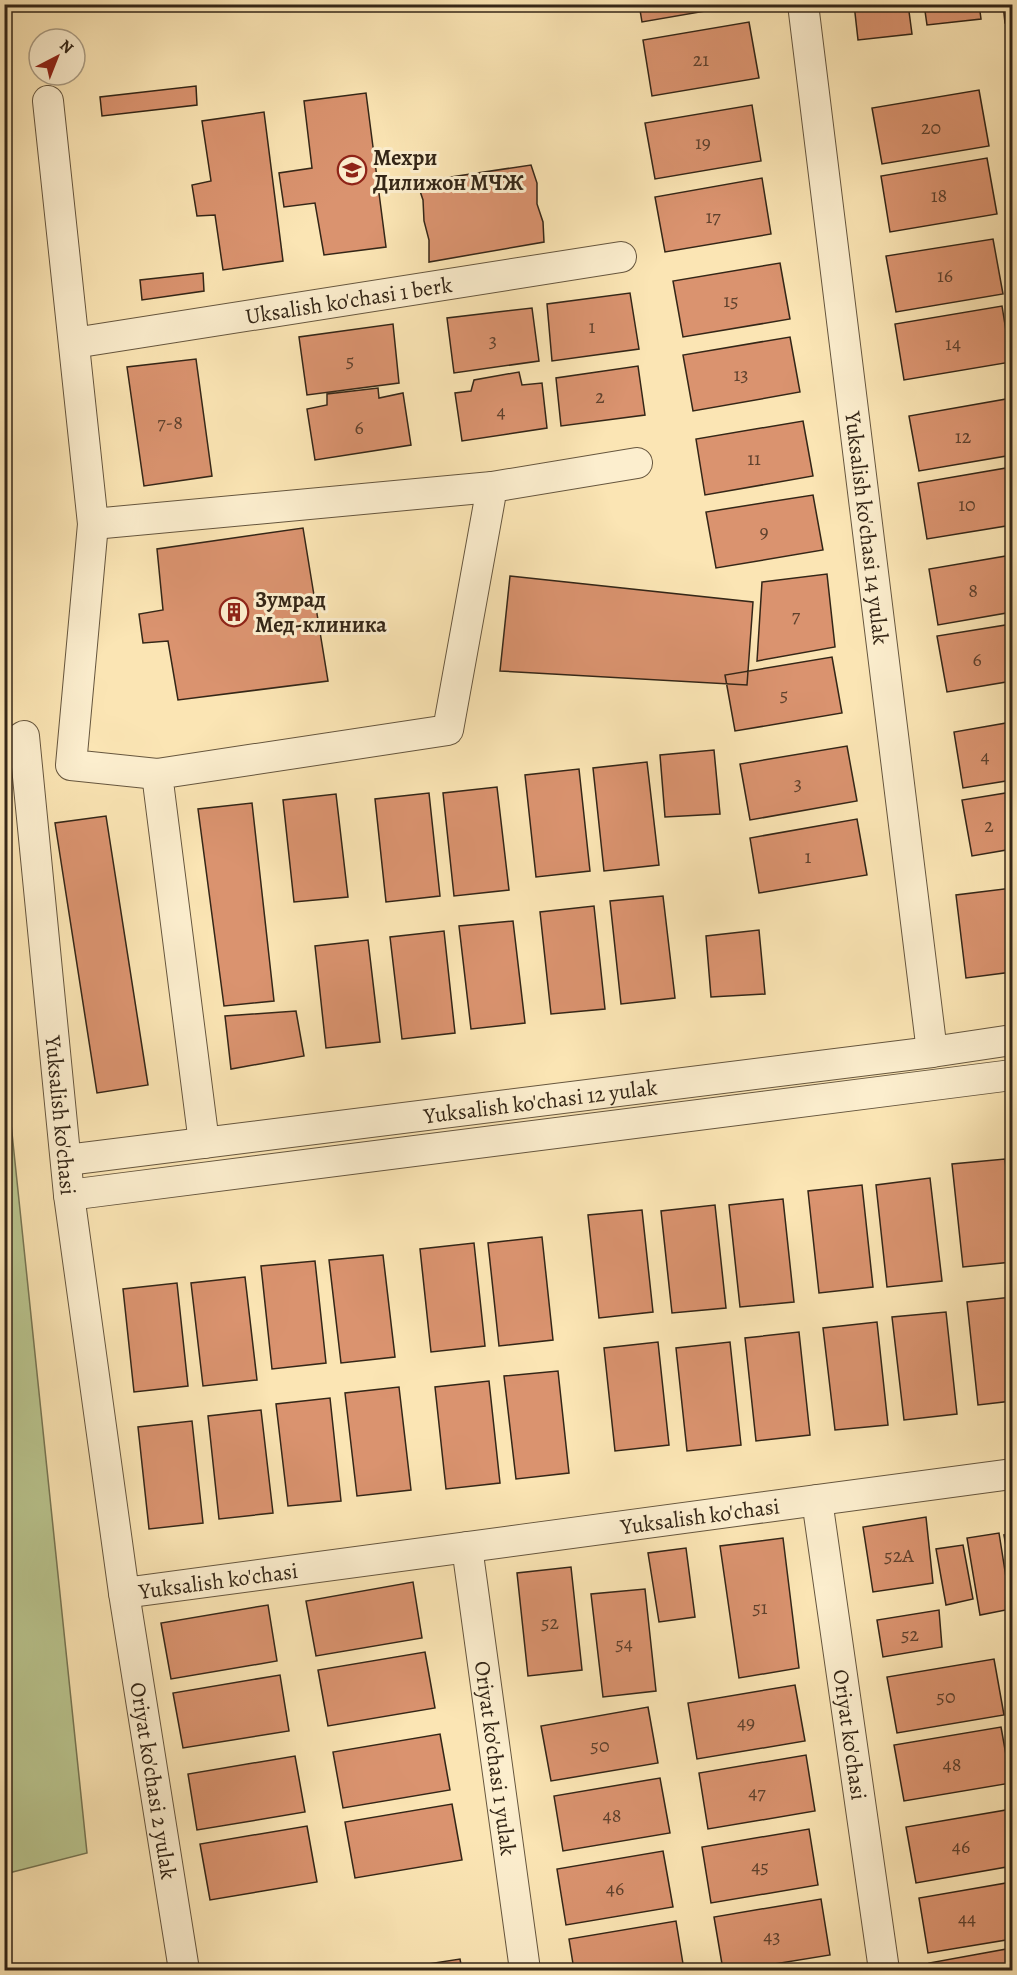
<svg xmlns="http://www.w3.org/2000/svg" width="1017" height="1975" font-family="Alegreya,serif">
  <style>
    .green { fill: #bac690; stroke: #777654; stroke-width: 1.5 }
    .building { fill: #da936f; stroke: #342617; stroke-width: 1.5 }
    .lines { fill: none; stroke-linecap: round; stroke-linejoin: round }
    .street-casing { stroke: #66563e; stroke-width: 32 }
    .street { stroke: #fceece; stroke-width: 30 }
    .labels { text-anchor: middle; stroke-width: 6; stroke-linejoin: round; paint-order: stroke }
    .number-label { font-size: 20px; fill: #5e412d }
    .poi-label { font-size: 22px; font-weight: bold; fill: #342617; stroke: #fceece; text-anchor: start }
    .street-label { font-size: 22px; fill: #342617; stroke: #fceece }
  </style>
  <rect width="100%" height="100%" fill="#fbe5b4"/>
  <filter id="stains"><feTurbulence type="fractalNoise" baseFrequency=".00333" numOctaves="4"/><feColorMatrix values="0 0 0 0 .2 0 0 0 0 .09 0 0 0 0 .02 0 0 0 .5 -.17"/></filter>
  <radialGradient id="worn" r=".72"><stop offset=".6" stop-color="#630" stop-opacity="0"/><stop offset="1" stop-color="#630" stop-opacity=".3"/></radialGradient>
  <!-- green -->
  <path class="green" d="M5 1066 87 1853 5 1874H4Z"/>
  <!-- building -->
  <path class="building" d="M639 4H746L642 22Z
    M854 4H908L912 34 858 40Z
    M924 4H979L981 19 927 25Z
    M1003 4H1012V22L1005 23Z
    M749 22 759 78 652 96 643 40Z
    M196 86 197 105 102 116 100 97Z
    M979 90 989 146 882 164 872 108Z
    M366 93 386 247 324 255 315 203 284 207 279 173 312 168 304 101Z
    M752 105 761 161 655 179 645 123Z
    M264 112 283 261 223 270 215 215 197 216 192 185 211 181 202 121Z
    M987 158 997 214 890 232 881 176Z
    M531 165 537 183V204L543 222 544 242 429 262V240L424 221 423 200 417 182Z
    M762 178 771 234 665 252 655 197Z
    M993 239 1003 294 896 312 886 256Z
    M780 263 790 319 683 337 673 281Z
    M203 273 204 291 142 300 140 280Z
    M630 293 639 349 552 361 547 304Z
    M1002 306 1011 362 904 380 895 324Z
    M532 308 539 361 454 373 447 318Z
    M393 324 399 383 307 395 299 337Z
    M790 337 800 392 693 411 683 355Z
    M196 359 212 476 144 486 127 367Z
    M638 366 645 415 561 426 556 378Z
    M519 372 522 385 542 383 547 428 462 441 455 393 471 391 474 380Z
    M378 388 379 398 403 393 411 445 315 460 307 409 327 405V394Z
    M1012 398V455L919 471 909 416Z
    M803 421 813 476 705 495 696 439Z
    M1012 467V525L927 539 918 483Z
    M813 495 823 550 716 568 706 512Z
    M303 528 328 681 178 700 168 641 143 643 139 614 163 610 157 549Z
    M1012 555V612L938 625 929 569Z
    M827 574 835 647 757 661 762 582Z
    M510 576 753 602 747 685 500 671Z
    M1012 624V681L947 692 937 636Z
    M832 657 842 713 735 731 725 675Z
    M1012 722V780L963 788 954 732Z
    M847 746 857 801 750 820 740 764Z
    M714 750 720 814 665 817 660 755Z
    M647 762 659 865 604 871 593 768Z
    M579 769 590 871 536 877 525 775Z
    M497 787 509 890 454 896 443 793Z
    M1012 792V849L972 856 962 800Z
    M429 793 440 896 386 902 375 799Z
    M336 794 348 897 294 902 283 800Z
    M252 803 274 1001 224 1006 198 809Z
    M106 816 148 1085 97 1093 55 823Z
    M857 819 867 875 759 893 750 838Z
    M1012 888V972L966 978 956 895Z
    M663 896 675 998 621 1004 610 901Z
    M594 906 605 1009 551 1014 540 912Z
    M513 921 525 1023 471 1029 459 926Z
    M759 930 765 994 711 997 706 936Z
    M444 931 455 1033 402 1039 390 937Z
    M368 940 380 1042 326 1048 315 946Z
    M296 1011 304 1056 231 1069 225 1016Z
    M1005 1159 1012 1224V1262L963 1267 952 1164Z
    M930 1178 942 1281 887 1287 876 1185Z
    M862 1185 873 1287 819 1293 808 1191Z
    M783 1199 794 1302 740 1307 729 1205Z
    M715 1205 726 1308 672 1313 661 1211Z
    M642 1210 653 1312 599 1318 588 1215Z
    M542 1237 553 1340 499 1346 488 1243Z
    M474 1243 485 1346 431 1352 420 1249Z
    M383 1255 395 1357 341 1363 329 1260Z
    M315 1261 326 1363 272 1369 261 1266Z
    M245 1277 257 1380 203 1386 191 1283Z
    M177 1283 188 1386 134 1392 123 1289Z
    M1012 1297V1401L978 1405 967 1302Z
    M946 1312 957 1414 904 1420 892 1317Z
    M877 1322 888 1425 835 1430 823 1328Z
    M799 1332 810 1435 756 1441 745 1338Z
    M658 1342 669 1445 615 1451 604 1348Z
    M730 1342 741 1445 687 1451 676 1348Z
    M558 1371 569 1473 516 1479 504 1376Z
    M489 1381 500 1483 446 1489 435 1387Z
    M399 1387 411 1490 357 1496 345 1393Z
    M330 1398 341 1501 288 1506 276 1404Z
    M261 1410 273 1513 219 1519 208 1416Z
    M192 1421 203 1523 149 1529 138 1427Z
    M926 1517 933 1583 873 1592 863 1527Z
    M999 1533 1011 1609 980 1615 967 1538Z
    M1012 1534V1582L1004 1535Z
    M783 1538 799 1668 739 1678 720 1546Z
    M963 1545 973 1599 946 1605 936 1549Z
    M686 1548 695 1617 659 1622 648 1553Z
    M571 1567 582 1670 528 1676 517 1573Z
    M413 1582 422 1638 316 1656 306 1601Z
    M645 1589 656 1691 603 1697 591 1594Z
    M268 1605 277 1661 171 1679 161 1623Z
    M939 1610 942 1647 883 1657 877 1620Z
    M425 1652 435 1708 328 1726 318 1670Z
    M994 1659 1004 1715 897 1733 887 1677Z
    M280 1675 289 1731 183 1748 173 1693Z
    M795 1685 805 1741 697 1759 688 1703Z
    M648 1707 658 1763 551 1781 541 1726Z
    M1001 1727 1011 1783 904 1801 894 1745Z
    M440 1734 450 1790 343 1808 333 1752Z
    M806 1755 815 1811 708 1829 699 1773Z
    M295 1756 305 1812 197 1830 188 1774Z
    M660 1778 670 1833 563 1851 554 1796Z
    M452 1804 462 1860 355 1878 345 1822Z
    M1012 1809V1866L916 1883 906 1827Z
    M307 1826 317 1882 210 1900 200 1844Z
    M809 1829 818 1885 711 1903 702 1847Z
    M663 1851 673 1907 566 1925 557 1869Z
    M1012 1882V1939L928 1953 919 1898Z
    M821 1899 830 1955 737 1970H723L714 1917Z
    M676 1921 684 1970H574L569 1939Z
    M1012 1948V1970H930L929 1963Z
    M460 1959 462 1970H389Z"/>
  <g class="lines">
    <!-- street casing -->
    <g class="street-casing">
      <g id="street">
        <path id="s1" d="M803 4 932 1052"/>
        <path d="M48 101 93 524 71 765 157 774"/>
        <path id="s2" d="M74 343 621 257"/>
        <path d="M93 524 492 487"/>
        <path id="s3" d="M4 749 24 736 69 1195 124 1593 1012 1474"/>
        <path d="M204 1143 157 774 448 730 492 487 637 463"/>
        <path id="s4" d="M67 1160 932 1052 1012 1040"/>
        <path d="M69 1195 1012 1075"/>
        <path id="s5" d="M817 1500 884 1970"/>
        <path id="s6" d="M467 1547 525 1970"/>
        <path id="s7" d="M124 1593 184 1970"/>
      </g>
    </g>
    <!-- street -->
    <use href="#street" class="street"/>
  </g>
  <!-- icons -->
  <defs>
    <g id="school-ring" transform="scale(1.5)"><circle r="9.5" fill="#fceece" stroke="#8f2418" stroke-width="1.5"/><path d="M0-5L7-2L0 1L-7-2ZM-4 1L0 2.5L4 1V4Q0 6-4 4Z" fill="#8f2418"/></g>
    <g id="building-ring" transform="scale(1.5)"><circle r="9.5" fill="#fceece" stroke="#8f2418" stroke-width="1.5"/><path d="M-4-6H4V6H1V3H-1V6H-4ZM-2.5-4.3h1.7v1.8h-1.7ZM.8-4.3h1.7v1.8H.8ZM-2.5-1h1.7V.8h-1.7ZM.8-1h1.7V.8H.8Z" fill="#8f2418"/></g>
  </defs>
  <g fill-rule="evenodd">
    <use href="#school-ring" x="352" y="170"/>
    <use href="#building-ring" x="234" y="612"/>
  </g>
  <g class="labels">
    <!-- number labels -->
    <g class="number-label">
      <text x="701" y="66">21</text>
      <text x="931" y="134">20</text>
      <text x="703" y="149">19</text>
      <text x="939" y="202">18</text>
      <text x="713" y="223">17</text>
      <text x="945" y="282">16</text>
      <text x="731" y="307">15</text>
      <text x="592" y="333">1</text>
      <text x="493" y="347">3</text>
      <text x="953" y="350">14</text>
      <text x="350" y="367">5</text>
      <text x="741" y="381">13</text>
      <text x="600" y="403">2</text>
      <text x="501" y="418">4</text>
      <text x="170" y="429">7-8</text>
      <text x="359" y="434">6</text>
      <text x="963" y="443">12</text>
      <text x="754" y="465">11</text>
      <text x="967" y="511">10</text>
      <text x="764" y="538">9</text>
      <text x="973" y="597">8</text>
      <text x="796" y="622">7</text>
      <text x="977" y="666">6</text>
      <text x="784" y="701">5</text>
      <text x="985" y="763">4</text>
      <text x="798" y="790">3</text>
      <text x="989" y="832">2</text>
      <text x="808" y="863">1</text>
      <text x="899" y="1562">52A</text>
      <text x="760" y="1614">51</text>
      <text x="550" y="1629">52</text>
      <text x="910" y="1641">52</text>
      <text x="624" y="1650">54</text>
      <text x="946" y="1703">50</text>
      <text x="746" y="1729">49</text>
      <text x="600" y="1752">50</text>
      <text x="952" y="1771">48</text>
      <text x="757" y="1799">47</text>
      <text x="612" y="1822">48</text>
      <text x="961" y="1853">46</text>
      <text x="760" y="1873">45</text>
      <text x="615" y="1895">46</text>
      <text x="967" y="1925">44</text>
      <text x="772" y="1943">43</text>
    </g>
    <!-- poi labels -->
    <g class="poi-label">
      <text x="373" y="165">Мехри<tspan x="373" dy="25">Дилижон МЧЖ</tspan></text>
      <text x="255" y="607">Зумрад<tspan x="255" dy="25">Мед-клиника</tspan></text>
    </g>
    <!-- street labels -->
    <g class="street-label">
      <text dy="8" stroke="none"><textPath href="#s2" startOffset="278">Uksalish ko'chasi 1 berk</textPath></text>
      <text dy="8" stroke="none"><textPath href="#s1" startOffset="528">Yuksalish ko'chasi 14 yulak</textPath></text>
      <text dy="8" stroke="none"><textPath href="#s4" startOffset="477">Yuksalish ko'chasi 12 yulak</textPath></text>
      <text dy="8" stroke="none"><textPath href="#s3" startOffset="405">Yuksalish ko'chasi</textPath></text>
      <text dy="8" stroke="none"><textPath href="#s3" startOffset="1468">Yuksalish ko'chasi</textPath></text>
      <text dy="8" stroke="none"><textPath href="#s3" startOffset="982">Yuksalish ko'chasi</textPath></text>
      <text dy="8" stroke="none"><textPath href="#s5" startOffset="237">Oriyat ko'chasi</textPath></text>
      <text dy="8" stroke="none"><textPath href="#s6" startOffset="213">Oriyat ko'chasi 1 yulak</textPath></text>
      <text dy="8" stroke="none"><textPath href="#s7" startOffset="190">Oriyat ko'chasi 2 yulak</textPath></text>
    </g>
  </g>
  <!-- margin -->
  <rect width="1017" height="1975" fill="none" stroke="#fbe5b4" stroke-width="24"/>
  <rect x="6" y="6" width="1005" height="1963" fill="none" stroke="#342617" stroke-width="3"/>
  <rect x="12" y="12" width="993" height="1951" fill="none" stroke="#342617" stroke-width="1.5"/>
  <!-- north arrow -->
  <g transform="translate(57 57) rotate(42)"><circle r="28" fill="#fceece" stroke="#ac9e85" stroke-width="1.5"/>
  <path d="M0-4.5L10 22L0 15L-10 22Z" fill="#8f2418"/>
  <text y="-9" font-size="16" font-weight="bold" text-anchor="middle" fill="#342617">N</text>
  </g>
  <rect width="100%" height="100%" filter="url(#stains)"/>
  <rect width="100%" height="100%" fill="url(#worn)"/>
</svg>
